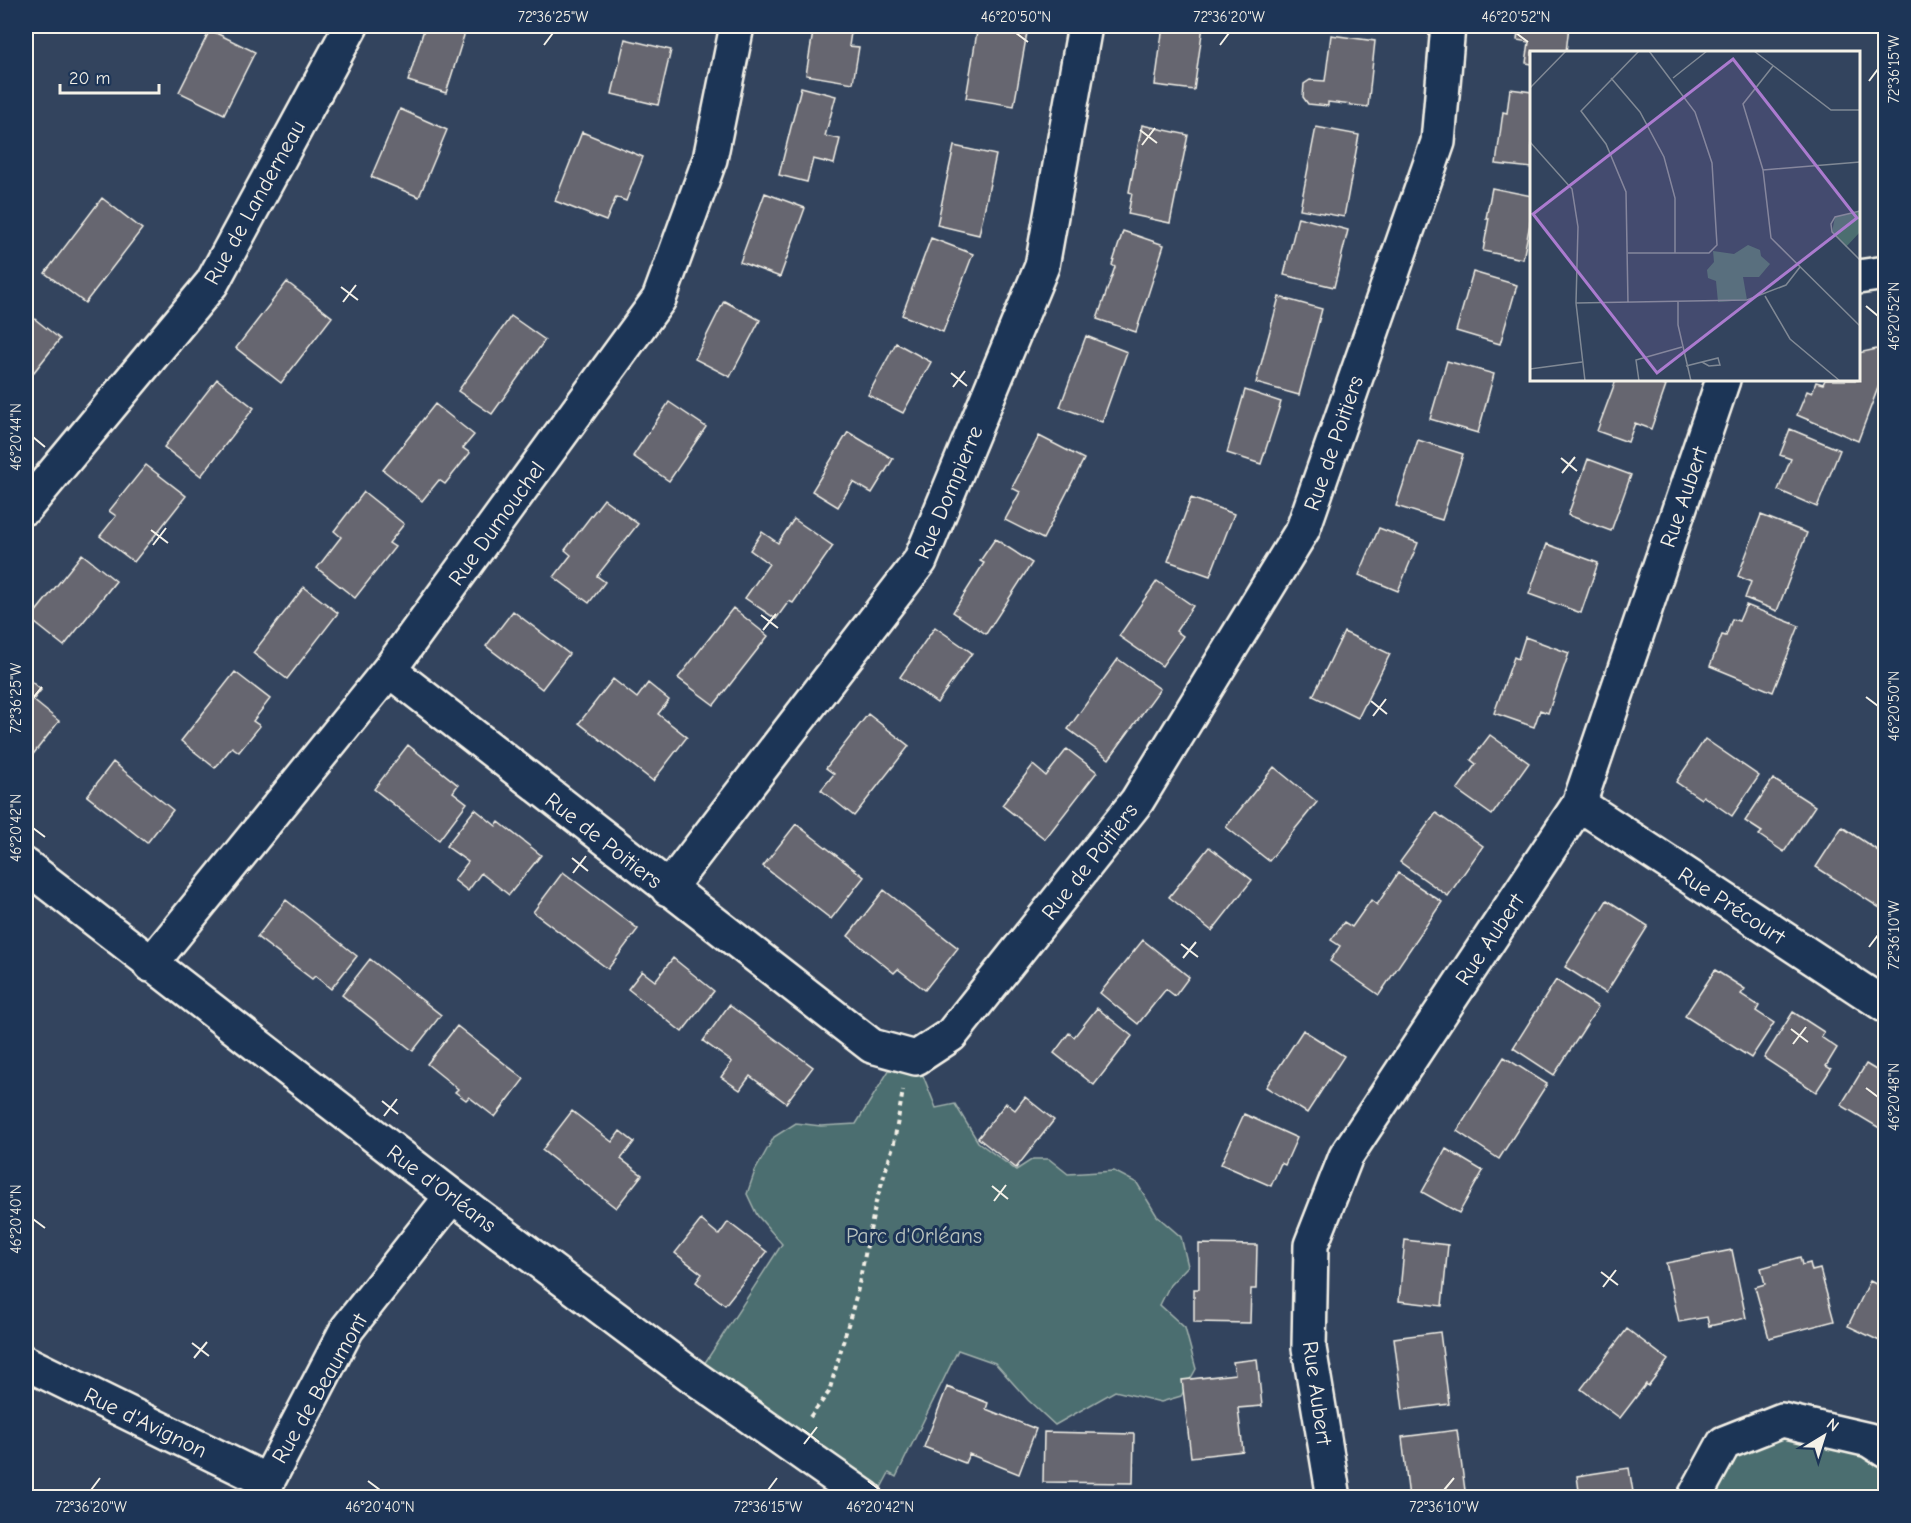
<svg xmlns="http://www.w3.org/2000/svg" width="1911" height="1523" font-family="'Comic Neue',sans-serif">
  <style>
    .green { fill: #4c6e70; stroke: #a0b0ac; stroke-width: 1.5 }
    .building { fill: #666670; stroke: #f4f1e8; stroke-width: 1.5 }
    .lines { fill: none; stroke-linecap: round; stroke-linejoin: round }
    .minor-casing { stroke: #f4f1e8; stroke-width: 38 }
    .path { stroke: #f4f1e8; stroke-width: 4; stroke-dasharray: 4.5 4.5; stroke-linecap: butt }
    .minor { stroke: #1d3557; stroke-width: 33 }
    .ticks { fill: none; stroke: #f4f1e8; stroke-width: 2 }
    .labels { text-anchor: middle; stroke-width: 6; stroke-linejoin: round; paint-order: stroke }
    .street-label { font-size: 22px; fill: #f4f1e8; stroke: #1d3557 }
    .park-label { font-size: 22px; fill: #b9c3be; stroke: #1d3557 }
    .inset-road { fill: none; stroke: #808995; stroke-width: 1.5 }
    .view { fill: #ab7bcf; fill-opacity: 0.15; stroke: #ab7bcf; stroke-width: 3 }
    .inset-edge { fill: none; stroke: #f4f1e8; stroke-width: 3 }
    .neatline { fill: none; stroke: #f4f1e8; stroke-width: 2 }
    .ticks-label { font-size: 15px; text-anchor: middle; fill: #f4f1e8 }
  </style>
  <rect width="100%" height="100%" fill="#33445e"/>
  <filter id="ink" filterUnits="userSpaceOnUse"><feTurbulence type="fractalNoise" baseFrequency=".0167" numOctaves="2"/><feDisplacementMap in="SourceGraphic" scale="12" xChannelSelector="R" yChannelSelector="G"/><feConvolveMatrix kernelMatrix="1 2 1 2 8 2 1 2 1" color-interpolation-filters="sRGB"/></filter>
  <g filter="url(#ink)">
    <!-- green -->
    <path class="green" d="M899 1054 916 1058 936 1108 955 1104 978 1142 1016 1170 1033 1159H1049L1068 1174 1114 1171 1137 1183 1157 1216 1181 1237 1188 1266 1170 1285 1160 1305 1185 1328 1196 1369 1181 1396 1161 1402 1115 1391 1055 1425 1028 1400 995 1363 958 1350 896 1477 889 1473 876 1497 695 1378 782 1244 757 1215 747 1194 755 1171 774 1137 796 1123 821 1126 856 1124Z
      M1782 1420 1885 1451V1497L1694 1498 1724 1443Z"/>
    <!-- building -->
    <path class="building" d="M425 26H467L446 93 408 81Z
      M814 26H852L849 46 859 47 853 83 806 75Z
      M978 26 1027 33 1014 106 966 98Z
      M1163 26H1203L1194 90 1155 85Z
      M1519 26H1569L1566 52H1532V64L1526 63 1529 42 1517 40Z
      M210 30 255 52 224 114 179 92Z
      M1331 35 1375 41 1368 107 1328 102V106L1308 104 1303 97 1304 84 1310 80 1325 81Z
      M625 39 671 50 658 105 612 94Z
      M801 87 836 96 825 136 840 139 834 164 813 159 807 182 779 175Z
      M1510 89 1532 92V168L1496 164 1503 112 1507 113Z
      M400 109 447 130 419 197 371 177Z
      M1142 125 1188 135 1170 223 1128 214 1132 193 1129 192Z
      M1316 127 1359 135 1344 217 1300 209Z
      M582 132 643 157 626 201 616 197 606 221 555 201Z
      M954 146 996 155 979 235 937 225Z
      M1492 188 1532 196V214L1523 259 1483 251 1489 218H1486Z
      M765 193 805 208 780 277 740 262Z
      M102 198 142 229 85 303 45 273Z
      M1298 217 1348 230 1334 287 1284 275Z
      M1123 231 1164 245 1136 332 1097 319 1115 267 1112 265Z
      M931 238 973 254 943 332 902 315Z
      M1473 272 1517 285 1500 344 1456 331Z
      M287 282 332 317 281 383 236 348Z
      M1279 297 1322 309 1299 395 1256 383Z
      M724 301 760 320 730 377 695 359Z
      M26 312 60 339 26 382Z
      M511 316 545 340 492 414 458 391Z
      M1086 336 1127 352 1102 422 1060 407Z
      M896 343 931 362 903 413 868 395Z
      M1886 347V377H1882L1858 441 1797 415 1807 391 1812 393 1816 382 1823 384 1825 380H1858V353Z
      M1447 361 1494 374 1478 433 1430 419Z
      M217 379 254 408 201 476 164 447Z
      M1616 380H1648L1666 386 1651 429 1635 423 1628 442 1597 431Z
      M1245 390 1281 402 1261 464 1227 453Z
      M669 402 706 427 669 481 633 456Z
      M435 404 474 435 463 448 470 453 445 484 439 480 422 501 383 470Z
      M1790 429 1840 450 1817 507 1778 490 1791 459 1780 455Z
      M848 432 893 459 872 493 853 482 838 507 812 491Z
      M1039 436 1084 459 1043 539 1005 520 1020 492 1012 488Z
      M1418 440 1463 454 1442 520 1396 506Z
      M1588 459 1631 475 1611 531 1568 515Z
      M146 465 186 496 134 562 100 536 116 516 109 511Z
      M364 492 404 524 389 543 395 547 355 598 317 568 341 537 334 531Z
      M1191 498 1234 514 1210 576 1168 561Z
      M604 499 638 524 597 576 605 582 589 603 554 577 571 555 565 550Z
      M1761 515 1807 533 1777 611 1745 598 1751 582 1738 576Z
      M794 519 833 546 793 603 789 601 776 619 745 598 769 564 750 550 762 532 778 543Z
      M1379 528 1418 543 1398 591 1359 575Z
      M995 539 1032 563 986 634 953 612 984 563 980 561Z
      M1547 544 1598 563 1581 613 1529 594Z
      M82 554 116 581 64 646 30 619Z
      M1157 581 1193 606 1176 631 1183 636 1162 666 1119 636Z
      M304 587 338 613 287 679 253 653Z
      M1746 605 1799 626 1773 692 1710 666 1722 635 1726 636 1732 619 1739 621Z
      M733 608 768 636 714 705 678 678Z
      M513 611 569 654 542 689 486 646Z
      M935 627 972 653 937 703 900 677Z
      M1344 632 1390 654 1358 718 1313 696Z
      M1525 637 1569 653 1548 713 1540 710 1534 727 1494 713 1514 657 1518 659Z
      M1118 659 1160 689 1109 759 1068 729Z
      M235 672 270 699 253 721 260 726 239 752 232 747 215 768 181 741Z
      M26 677 41 690 33 700 59 721 31 757 26 753Z
      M613 679 637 698 648 683 669 700 658 714 687 737 653 781 579 723Z
      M868 714 909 746 854 816 821 790 834 774 826 768Z
      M1490 735 1529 763 1492 815 1457 790 1476 764 1471 760Z
      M1705 739 1759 776 1732 816 1703 796 1701 799 1676 782Z
      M408 745 458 785 453 792 467 803 439 840 374 789Z
      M1067 749 1097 772 1045 839 1002 805 1033 765 1046 776Z
      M113 762 173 810 147 843 87 796Z
      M1274 767 1317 802 1269 861 1226 827Z
      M1773 779 1815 806 1784 852 1759 835 1762 832 1745 821Z
      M475 809 496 826 499 822 541 855 509 895 481 873 468 891 454 880 468 862 446 846Z
      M1436 813 1483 846 1448 896 1400 862Z
      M796 824 864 877 831 919 763 866Z
      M1842 827 1886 856V912L1816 867Z
      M1209 847 1252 880 1212 931 1169 897Z
      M563 872 638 929 608 969 533 912Z
      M1398 873 1442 902 1379 995 1330 961 1340 946 1331 940 1344 922 1352 927 1371 900 1377 905Z
      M884 890 958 948 925 990 898 969 894 973 848 936Z
      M286 900 357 956 331 989 315 976 312 979 257 937Z
      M1607 900 1648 926 1606 993 1565 967Z
      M1143 940 1189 977 1175 996 1166 989 1138 1024 1100 993Z
      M673 958 714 991 682 1032 628 989 642 971 655 981Z
      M370 959 441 1015 413 1051 342 995Z
      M1715 970 1745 989 1741 994 1759 1006 1756 1011 1774 1023 1751 1058 1685 1016Z
      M1556 980 1598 1007 1554 1075 1513 1048Z
      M729 1005 813 1067 786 1103 750 1076 740 1090 721 1077 732 1062 703 1041Z
      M1097 1008 1132 1036 1094 1085 1054 1053 1069 1033 1074 1037Z
      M1793 1012 1824 1032 1821 1037 1837 1048 1826 1066 1831 1069 1816 1092 1764 1058Z
      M457 1026 524 1079 495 1117 469 1097 466 1100 455 1092 458 1089 427 1064Z
      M1303 1030 1344 1056 1307 1113 1266 1087Z
      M1504 1057 1547 1084 1499 1159 1457 1131Z
      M1866 1064 1886 1076V1132L1841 1105Z
      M1025 1097 1054 1120 1016 1168 978 1138 1006 1103 1015 1110Z
      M572 1111 612 1142 620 1131 634 1142 621 1159 642 1175 616 1208 542 1150Z
      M1244 1114 1297 1138 1285 1165 1281 1163 1271 1186 1221 1164Z
      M1446 1149 1483 1171 1459 1213 1422 1192Z
      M701 1220 719 1235 728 1222 767 1252 725 1305 696 1282 702 1274 675 1253Z
      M1405 1240 1448 1245 1442 1306 1399 1301Z
      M1199 1244 1257 1245 1256 1289H1251L1250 1323 1194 1322V1289H1199Z
      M1732 1250 1746 1318 1709 1326 1707 1317 1679 1322 1666 1263Z
      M1800 1257 1802 1265 1810 1263 1812 1271 1820 1269 1834 1321 1769 1338 1755 1287 1765 1284 1761 1268Z
      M1870 1281 1886 1289V1344L1848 1326Z
      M1627 1329 1668 1360 1648 1386 1646 1384 1620 1418 1581 1389Z
      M1440 1332 1449 1404 1403 1410 1394 1338Z
      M1257 1359 1262 1406 1238 1408 1243 1451 1191 1457 1182 1380 1235 1374 1233 1362Z
      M947 1387 988 1403 986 1409 1036 1429 1019 1474 969 1454 965 1463 924 1447Z
      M1457 1430 1466 1498H1409L1402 1437Z
      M1044 1432 1134 1434 1133 1483 1043 1482Z
      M1629 1468 1634 1498H1580L1577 1476Z"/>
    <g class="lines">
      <!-- minor casing -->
      <g class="minor-casing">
        <path id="minor" d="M1858 277 1886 273
          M26 507 212 283 351 26
          M389 670 872 1046 916 1058 951 1035 1137 801 1303 529 1438 142 1448 26
          M1579 804 1886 1006
          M26 866 452 1196 695 1378 866 1498
          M668 889 920 561 1042 266 1085 26
          M150 965 389 670 659 299 710 159 737 26
          M26 1363 267 1481
          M259 1498 347 1329 452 1196
          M1334 1498 1309 1348 1311 1245 1346 1156 1579 804 1723 380
          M1694 1498 1724 1443 1782 1420 1869 1440 1886 1451"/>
      </g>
      <!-- path -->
      <path class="path" d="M810 1417 829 1392 857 1293 876 1202 894 1143 903 1090"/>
      <!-- minor -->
      <use href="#minor" class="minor"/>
    </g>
  </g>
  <!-- ticks -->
  <path class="ticks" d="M1016 33 1028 42M1516 33 1528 42M544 45 553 33M1220 45 1229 33M1869 81 1878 69M1140 130 1157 143M1142 145 1155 128M341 287 358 300M343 302 356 285M1866 306 1878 316M951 373 967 386M953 387 965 371M33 437 45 447M1561 458 1577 471M1562 473 1575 457M151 530 168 543M153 545 166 528M761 615 778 628M763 630 776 614M1866 697 1878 706M33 698 42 687M1371 701 1387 714M1373 716 1386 699M33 828 45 837M572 858 588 871M573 873 586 856M1181 944 1198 957M1869 947 1878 935M1183 958 1196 942M1791 1029 1808 1042M1793 1044 1806 1027M1866 1088 1878 1097M382 1101 398 1114M384 1116 397 1099M992 1186 1008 1199M994 1201 1006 1185M33 1219 45 1228M1601 1272 1618 1285M1603 1287 1616 1270M192 1343 209 1356M194 1358 207 1342M802 1429 819 1442M804 1444 817 1427M368 1481 380 1490M868 1481 880 1490M91 1490 100 1478M768 1490 777 1478M1444 1490 1454 1478"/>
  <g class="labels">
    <!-- street labels -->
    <g class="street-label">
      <text transform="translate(254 202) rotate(-61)" y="8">Rue de Landerneau</text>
      <text transform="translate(1333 443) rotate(-71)" y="8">Rue de Poitiers</text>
      <text transform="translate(948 492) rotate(-67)" y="8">Rue Dompierre</text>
      <text transform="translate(1683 497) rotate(-71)" y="8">Rue Aubert</text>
      <text transform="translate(496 523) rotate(-54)" y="8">Rue Dumouchel</text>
      <text transform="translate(604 840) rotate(38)" y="8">Rue de Poitiers</text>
      <text transform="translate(1089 861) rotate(-52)" y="8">Rue de Poitiers</text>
      <text transform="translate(1732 905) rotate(33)" y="8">Rue Précourt</text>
      <text transform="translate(1489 939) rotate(-56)" y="8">Rue Aubert</text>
      <text transform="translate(442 1188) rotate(37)" y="8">Rue d'Orléans</text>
      <text transform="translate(319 1388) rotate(-60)" y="8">Rue de Beaumont</text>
      <text transform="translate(1318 1393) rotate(82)" y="8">Rue Aubert</text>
      <text transform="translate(146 1422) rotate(26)" y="8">Rue d'Avignon</text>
    </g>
    <!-- park labels -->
    <g class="park-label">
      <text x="914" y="1243">Parc d'Orléans</text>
    </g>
  </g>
  <!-- overview -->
  <g transform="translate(1530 51)">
    <rect width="330" height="330" fill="#33445e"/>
    <path d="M330 160V181L316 196 302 181 305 166ZM218 194 230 199 231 205 240 213 229 226H213L217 249 188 251 186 230 178 227 177 219 184 211 183 200 204 203Z" fill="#4c6e70"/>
    <path class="inset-road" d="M224 0 301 59H330M243 15 213 53 233 119 241 187 330 275M81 27 110 61 134 106 145 147V202M143 27 177 0M0 37 36 0M0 91 42 138 48 176 46 252 55 330M233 119 330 111M330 160 305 166 301 173 302 181 330 209M98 202H179L187 194 182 112 165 61 119 0M235 245 260 288 310 330M148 251V274L161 330M46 252 217 249 256 234 270 216M98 252 96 141 76 93 51 60 109 0M156 315 188 307 190 314 179 315 172 311M0 318 52 311M109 330 106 309 152 296"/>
    <path class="view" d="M203 8 327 167 127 322 3 163Z"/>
    <rect width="330" height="330" class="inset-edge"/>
  </g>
  <!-- margin -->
  <rect width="1911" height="1523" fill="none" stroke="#1d3557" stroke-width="66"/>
  <!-- north arrow -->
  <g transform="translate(1824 1436) rotate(38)" stroke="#1d3557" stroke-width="4.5" paint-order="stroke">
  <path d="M0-4.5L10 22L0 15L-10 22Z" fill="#f4f1e8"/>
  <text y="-9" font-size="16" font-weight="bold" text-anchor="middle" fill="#f4f1e8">N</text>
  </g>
  <!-- scale -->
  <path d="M60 84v9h99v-9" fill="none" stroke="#f4f1e8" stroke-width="3"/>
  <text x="69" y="84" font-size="18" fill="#f4f1e8" stroke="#1d3557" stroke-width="4.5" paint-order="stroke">20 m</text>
  <rect x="33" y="33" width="1845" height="1457" class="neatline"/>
  <g class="ticks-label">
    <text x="553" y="22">72°36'25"W</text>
    <text x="1016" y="22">46°20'50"N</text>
    <text x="1229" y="22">72°36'20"W</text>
    <text x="1516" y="22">46°20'52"N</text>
    <text transform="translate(1894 69) rotate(-90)" y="5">72°36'15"W</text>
    <text transform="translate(1894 316) rotate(-90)" y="5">46°20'52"N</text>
    <text transform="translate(16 437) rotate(-90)" y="5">46°20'44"N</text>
    <text transform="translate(16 698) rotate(-90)" y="5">72°36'25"W</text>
    <text transform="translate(1894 706) rotate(-90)" y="5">46°20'50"N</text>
    <text transform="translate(16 828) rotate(-90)" y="5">46°20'42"N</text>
    <text transform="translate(1894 935) rotate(-90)" y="5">72°36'10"W</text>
    <text transform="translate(1894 1097) rotate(-90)" y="5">46°20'48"N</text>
    <text transform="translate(16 1219) rotate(-90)" y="5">46°20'40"N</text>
    <text x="91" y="1512">72°36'20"W</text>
    <text x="380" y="1512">46°20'40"N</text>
    <text x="768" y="1512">72°36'15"W</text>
    <text x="880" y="1512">46°20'42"N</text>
    <text x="1444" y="1512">72°36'10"W</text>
  </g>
</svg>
